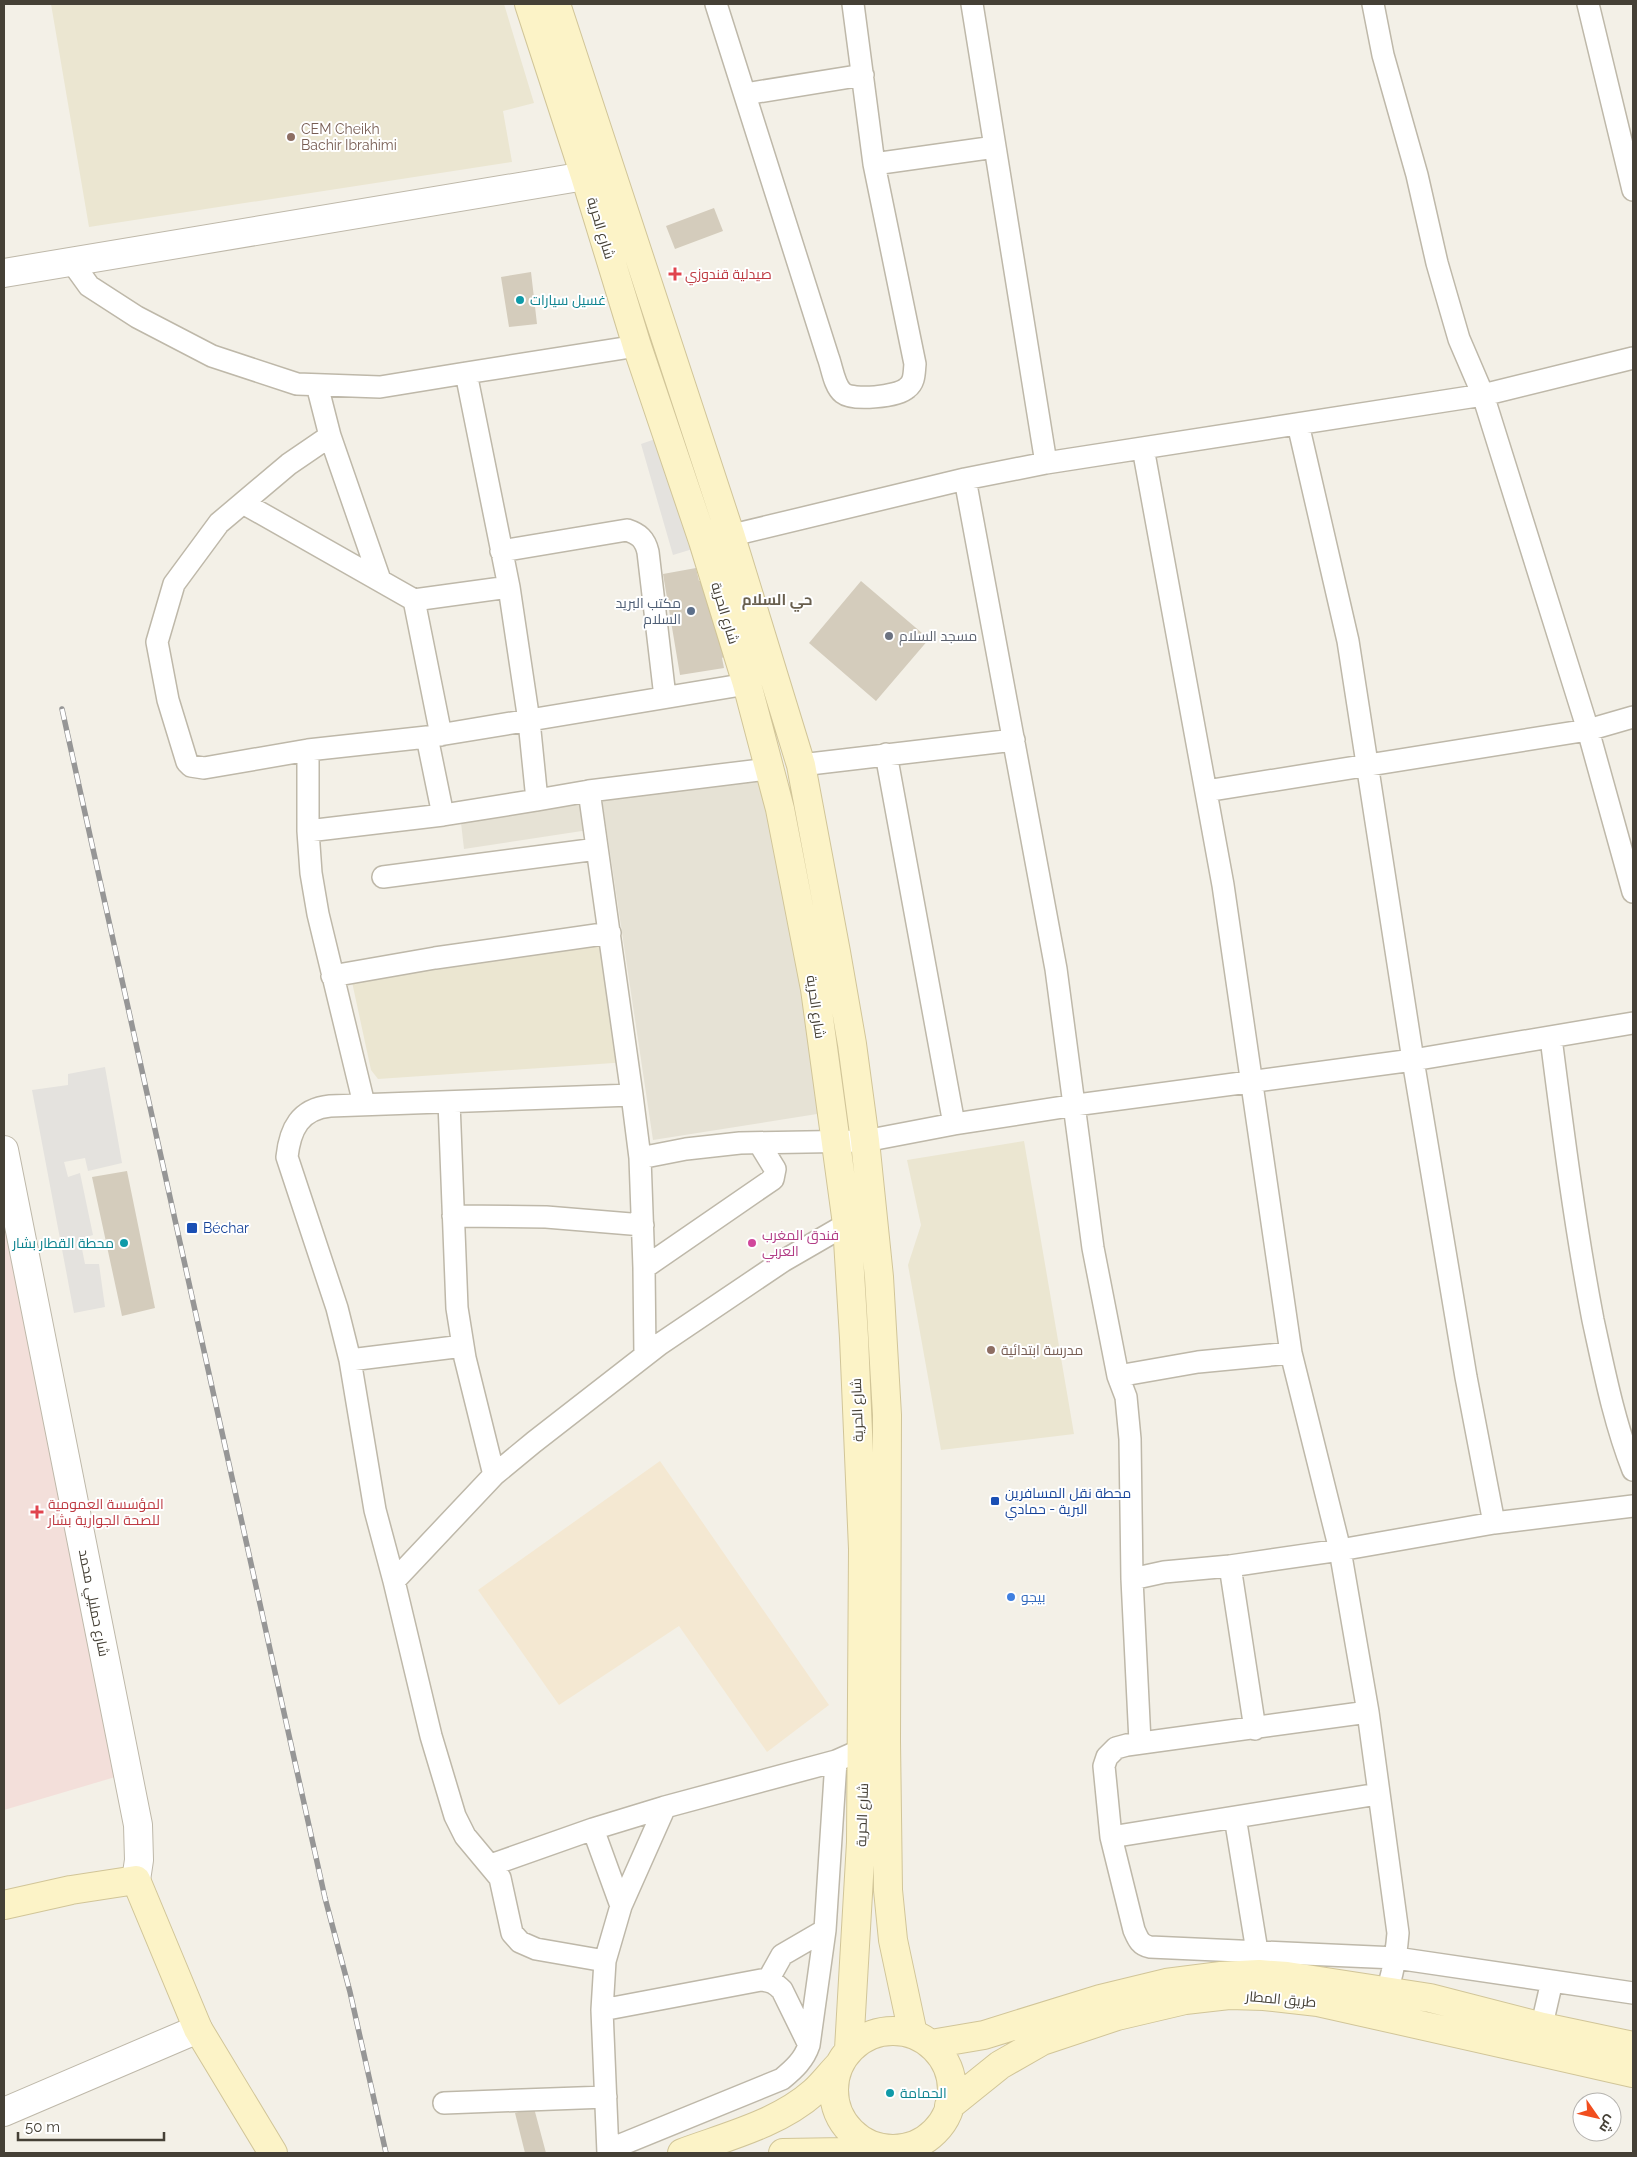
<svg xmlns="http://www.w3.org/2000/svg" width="1637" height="2157" font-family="Raleway,Cairo,sans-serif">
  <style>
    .residential { fill: #e6e2d5 }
    .commercial { fill: #f4e8d2 }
    .education { fill: #ebe6d1 }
    .medical { fill: #f3dfda }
    .parking { fill: #e4e2de }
    .building { fill: #d4ccbc }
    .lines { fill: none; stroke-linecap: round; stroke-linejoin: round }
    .minor-casing { stroke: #beb8a9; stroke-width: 24 }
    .tertiary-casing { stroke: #beb8a9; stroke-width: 30 }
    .secondary-casing { stroke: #d1c598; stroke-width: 30 }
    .minor { stroke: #fff; stroke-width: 21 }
    .tertiary { stroke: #fff; stroke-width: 28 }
    .secondary { stroke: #fcf3c7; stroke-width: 28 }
    .rail-casing { stroke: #969696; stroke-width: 5.5 }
    .rail { stroke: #fff; stroke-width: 4; stroke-dasharray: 11; stroke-linecap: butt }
    .education-dot { fill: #8d6e63; stroke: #fff; stroke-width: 2 }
    .health-dot { fill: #e0444e; stroke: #fff; stroke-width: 2 }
    .culture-dot { fill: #0f9aa8; stroke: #fff; stroke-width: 2 }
    .service-dot { fill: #5c6f8a; stroke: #fff; stroke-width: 2 }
    .worship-dot { fill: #6b7280; stroke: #fff; stroke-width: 2 }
    .transit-dot { fill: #1a4fb4; stroke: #fff; stroke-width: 2 }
    .hotel-dot { fill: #d1479c; stroke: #fff; stroke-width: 2 }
    .shop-dot { fill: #3f7fe0; stroke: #fff; stroke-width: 2 }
    .labels { text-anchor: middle; stroke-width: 4; stroke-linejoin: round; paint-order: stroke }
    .education-label { font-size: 14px; fill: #785e54; stroke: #fff; text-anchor: start }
    .street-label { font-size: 14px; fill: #454036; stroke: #fff }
    .health-label { font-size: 14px; fill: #be3a42; stroke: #fff; text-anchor: start }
    .culture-label { font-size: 14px; fill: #0d838f; stroke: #fff; text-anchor: start }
    .service-label { font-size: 14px; fill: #4e5e75; stroke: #fff; text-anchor: end }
    .worship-label { font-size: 14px; fill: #5b616d; stroke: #fff; text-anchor: start }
    .transit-label { font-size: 14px; fill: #164399; stroke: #fff; text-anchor: start }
    .hotel-label { font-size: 14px; fill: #b23c85; stroke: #fff; text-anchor: start }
    .shop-label { font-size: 14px; fill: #366cbe; stroke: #fff; text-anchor: start }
    .neighbourhood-label { font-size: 15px; font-weight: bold; fill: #685f4e; stroke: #fff }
  </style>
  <rect width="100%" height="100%" fill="#f3f0e7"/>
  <!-- residential -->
  <path class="residential" d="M754 780 767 786 819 1088 817 1114 653 1140 601 792Z
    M588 786 595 829 464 849 459 805Z"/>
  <!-- commercial -->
  <path class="commercial" d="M660 1461 829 1705 767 1752 679 1626 559 1705 478 1590Z"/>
  <!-- education -->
  <path class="education" d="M51 4H504L534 103 503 111 512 162 89 227Z
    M608 922 628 1062 378 1079 371 1070 349 968 359 962Z
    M1024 1141 1074 1434 941 1450 908 1265 921 1225 907 1160Z"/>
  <!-- medical -->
  <path class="medical" d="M4 1213 122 1775 4 1810Z"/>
  <!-- parking -->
  <path class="parking" d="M661 437 696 548 673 555 641 444Z
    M105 1067 122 1163 88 1171 85 1158 64 1162 68 1177 80 1173 93 1235 80 1239 85 1264H99L105 1307 74 1313 32 1090 68 1085V1074Z"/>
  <!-- building -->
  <path class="building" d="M714 208 723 231 675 249 666 226Z
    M531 272 537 324 509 327 501 277Z
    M696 568 699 581H708L725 656 722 658 724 668 680 675 663 574Z
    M861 581 929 639 876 701 809 643Z
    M127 1171 155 1308 122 1316 92 1177Z
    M534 2108 546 2153H525L515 2113Z"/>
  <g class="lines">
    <!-- minor casing -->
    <g class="minor-casing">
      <path id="minor" d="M716 4 828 357C832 367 834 386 843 393 853 401 897 397 907 388 915 382 914 373 915 364L874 164
        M853 4 874 164 995 147
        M972 4 1046 463
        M1373 4 1383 55 1417 175 1437 263 1459 339 1483 395 1633 358
        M1588 4 1633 190
        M745 94 863 75
        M71 261 89 286 137 317 212 356 297 384 380 387 466 373
        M317 385 330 436
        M1298 424 1348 641 1413 1060 1466 1377 1494 1523
        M1143 448 1223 885 1291 1353 1340 1550 1368 1712 1398 1933C1396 1958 1392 1982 1381 2006
        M965 479 1056 969 1093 1248 1118 1376 1126 1397 1130 1439 1132 1579 1140 1742
        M243 503 414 600
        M716 539 965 479 1046 463 1483 395 1588 730 1633 892
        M501 551 627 530C639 534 645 539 648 552L665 697
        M441 735 414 600 509 587
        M427 737 443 815
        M308 750 204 768 191 766 187 762 168 700 157 642 174 584 219 523 289 464 330 436 380 580
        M886 754 954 1124
        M801 765 1014 740
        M589 791 537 800 529 721 509 587 466 373 637 346
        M1206 791 1588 730 1633 717
        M308 831 443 815 537 800
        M383 877 597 849
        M332 976 435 958 610 933
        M1551 1038C1563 1132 1575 1226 1593 1320 1604 1370 1614 1422 1633 1470
        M632 1095 589 791 768 769
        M449 1102 457 1308 465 1358 494 1475
        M364 1104 318 914 311 873 308 831V750L427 737 747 684
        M453 1216 546 1217 643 1225
        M644 1268 773 1179 775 1169 759 1143
        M645 1355 644 1268 640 1158 686 1149 740 1143 865 1141 954 1124 1076 1105 1413 1060 1633 1023
        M350 1360 463 1346
        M1118 1376 1198 1362 1291 1353
        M1230 1566 1255 1729
        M1132 1579 1164 1572 1230 1566 1340 1550 1494 1523 1633 1506
        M394 1581 375 1510 350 1360 337 1308 287 1157C290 1129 300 1109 330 1106L632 1095 640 1158
        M1368 1712 1127 1745 1116 1748 1107 1757 1104 1766 1111 1837 1134 1930C1138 1939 1140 1945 1150 1947L1396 1958 1633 1993
        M1235 1817 1257 1951
        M593 1829 621 1906
        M1111 1837 1378 1794
        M491 1865 593 1829 665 1807
        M605 1961 536 1949 520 1942 512 1933 500 1878 465 1836 455 1816 431 1736 394 1581 494 1475 534 1442 660 1344 783 1261 847 1224
        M768 1980 782 1955 825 1930
        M602 2010 761 1980C771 1981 775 1983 782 1990L809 2045
        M1538 2042 1552 1981
        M444 2103 606 2097
        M608 2150 782 2079C794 2069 804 2060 809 2045L825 1930 836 1761
        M608 2153 602 2010 605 1961 621 1906 665 1807 836 1761 863 1749"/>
    </g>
    <!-- tertiary casing -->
    <g class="tertiary-casing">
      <path id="tertiary" d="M4 273 609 172
        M4 1150 138 1825 139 1860 136 1880
        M4 2112 198 2029"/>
    </g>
    <!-- secondary casing -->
    <g class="secondary-casing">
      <path id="secondary" d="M529 4 585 176 637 346 703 541 747 684 780 809 815 989 847 1224 854 1338 863 1549 861 1842 849 2049
        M556 4 731 537 801 765 836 952 852 1044 865 1141 879 1277 887 1415 886 1741 888 1890 893 1940 913 2034
        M4 1905 71 1890 136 1880 198 2029 273 2153
        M834 2090a59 59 0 1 1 118 0a59 59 0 1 1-118 0Z
        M931 2044 984 2035 1100 1999 1166 1983 1221 1976 1259 1974 1287 1976 1430 1998 1543 2027 1633 2046
        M949 2106 1000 2065 1042 2041 1117 2016 1185 2000 1229 1995 1264 1996 1318 2002 1633 2073
        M682 2153C725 2137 778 2124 814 2092 823 2084 831 2073 840 2064
        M783 2153 845 2152 881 2148"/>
    </g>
    <!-- minor -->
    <use href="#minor" class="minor"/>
    <!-- tertiary -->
    <use href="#tertiary" class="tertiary"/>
    <!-- secondary -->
    <use href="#secondary" class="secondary"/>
    <!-- rail casing -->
    <g class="rail-casing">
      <path id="rail" d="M62 709 325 1898 350 1992 386 2153"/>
    </g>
    <!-- rail -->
    <use href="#rail" class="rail"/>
  </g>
  <!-- markers -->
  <g class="education-dot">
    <circle cx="291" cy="137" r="5"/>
    <circle cx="991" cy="1350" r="5"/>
  </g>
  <g class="health-dot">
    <path d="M672.5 266.5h5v5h5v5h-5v5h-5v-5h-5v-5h5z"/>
    <path d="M34.5 1504.5h5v5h5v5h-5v5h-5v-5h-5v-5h5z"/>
  </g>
  <g class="culture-dot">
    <circle cx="520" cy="300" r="5"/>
    <circle cx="124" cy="1243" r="5"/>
    <circle cx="890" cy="2093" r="5"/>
  </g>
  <circle class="service-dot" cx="691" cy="611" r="5"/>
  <circle class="worship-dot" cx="889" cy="636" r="5"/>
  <g class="transit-dot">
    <rect x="186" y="1222" width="12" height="12" rx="2.5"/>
    <rect x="990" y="1496" width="10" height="10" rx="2.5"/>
  </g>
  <circle class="hotel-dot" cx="752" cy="1243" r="5"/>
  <circle class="shop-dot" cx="1011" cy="1597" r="5"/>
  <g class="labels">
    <!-- education labels -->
    <g class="education-label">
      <text x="301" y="134">CEM Cheikh<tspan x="301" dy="16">Bachir Ibrahimi</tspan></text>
      <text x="1001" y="1355">مدرسة ابتدائية</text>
    </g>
    <!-- street labels -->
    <g class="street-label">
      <text transform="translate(601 228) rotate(73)" y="5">شارع الحرية</text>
      <text transform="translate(725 613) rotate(73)" y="5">شارع الحرية</text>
      <text transform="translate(816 1007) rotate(82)" y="5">شارع الحرية</text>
      <text transform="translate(857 1410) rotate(-92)" y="5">شارع الحرية</text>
      <text transform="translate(94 1603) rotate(79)" y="5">شارع حمليلي محمد</text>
      <text transform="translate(862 1815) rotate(-88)" y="5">شارع الحرية</text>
      <text transform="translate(1281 1999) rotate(5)" y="5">طريق المطار</text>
    </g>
    <!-- health labels -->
    <g class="health-label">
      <text x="685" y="279">صيدلية قندوزي</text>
      <text x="48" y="1509">المؤسسة العمومية<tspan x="48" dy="16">للصحة الجوارية بشار</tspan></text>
    </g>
    <!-- culture labels -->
    <g class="culture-label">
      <text x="530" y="305">غسيل سيارات</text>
      <text x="114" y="1248" text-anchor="end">محطة القطار بشار</text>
      <text x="900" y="2098">الحمامة</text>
    </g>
    <!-- service labels -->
    <g class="service-label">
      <text x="681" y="608">مكتب البريد<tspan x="681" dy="16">السلام</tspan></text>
    </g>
    <!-- worship labels -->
    <g class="worship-label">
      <text x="899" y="641">مسجد السلام</text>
    </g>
    <!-- transit labels -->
    <g class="transit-label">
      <text x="203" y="1233">Béchar</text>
      <text x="1005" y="1498">محطة نقل المسافرين<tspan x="1005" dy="16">البرية - حمادي</tspan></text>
    </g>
    <!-- hotel labels -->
    <g class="hotel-label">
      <text x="762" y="1240">فندق المغرب<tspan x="762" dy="16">العربي</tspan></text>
    </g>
    <!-- shop labels -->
    <g class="shop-label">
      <text x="1021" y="1602">بيجو</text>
    </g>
    <!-- neighbourhood labels -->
    <g class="neighbourhood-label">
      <text x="777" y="605">حي السلام</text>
    </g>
  </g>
  <!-- border -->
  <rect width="1637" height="2157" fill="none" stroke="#454036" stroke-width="10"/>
  <!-- north arrow -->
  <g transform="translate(1597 2117) rotate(124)"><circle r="24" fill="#ffffff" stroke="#b5b3af"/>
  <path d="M0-4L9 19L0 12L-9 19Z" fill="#f14e1f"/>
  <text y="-8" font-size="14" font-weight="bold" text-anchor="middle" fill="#454036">ش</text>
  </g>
  <!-- scale -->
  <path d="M18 2132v8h146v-8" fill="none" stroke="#454036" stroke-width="2.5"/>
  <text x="25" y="2132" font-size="15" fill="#454036" stroke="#ffffff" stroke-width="4" paint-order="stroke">50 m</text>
</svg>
